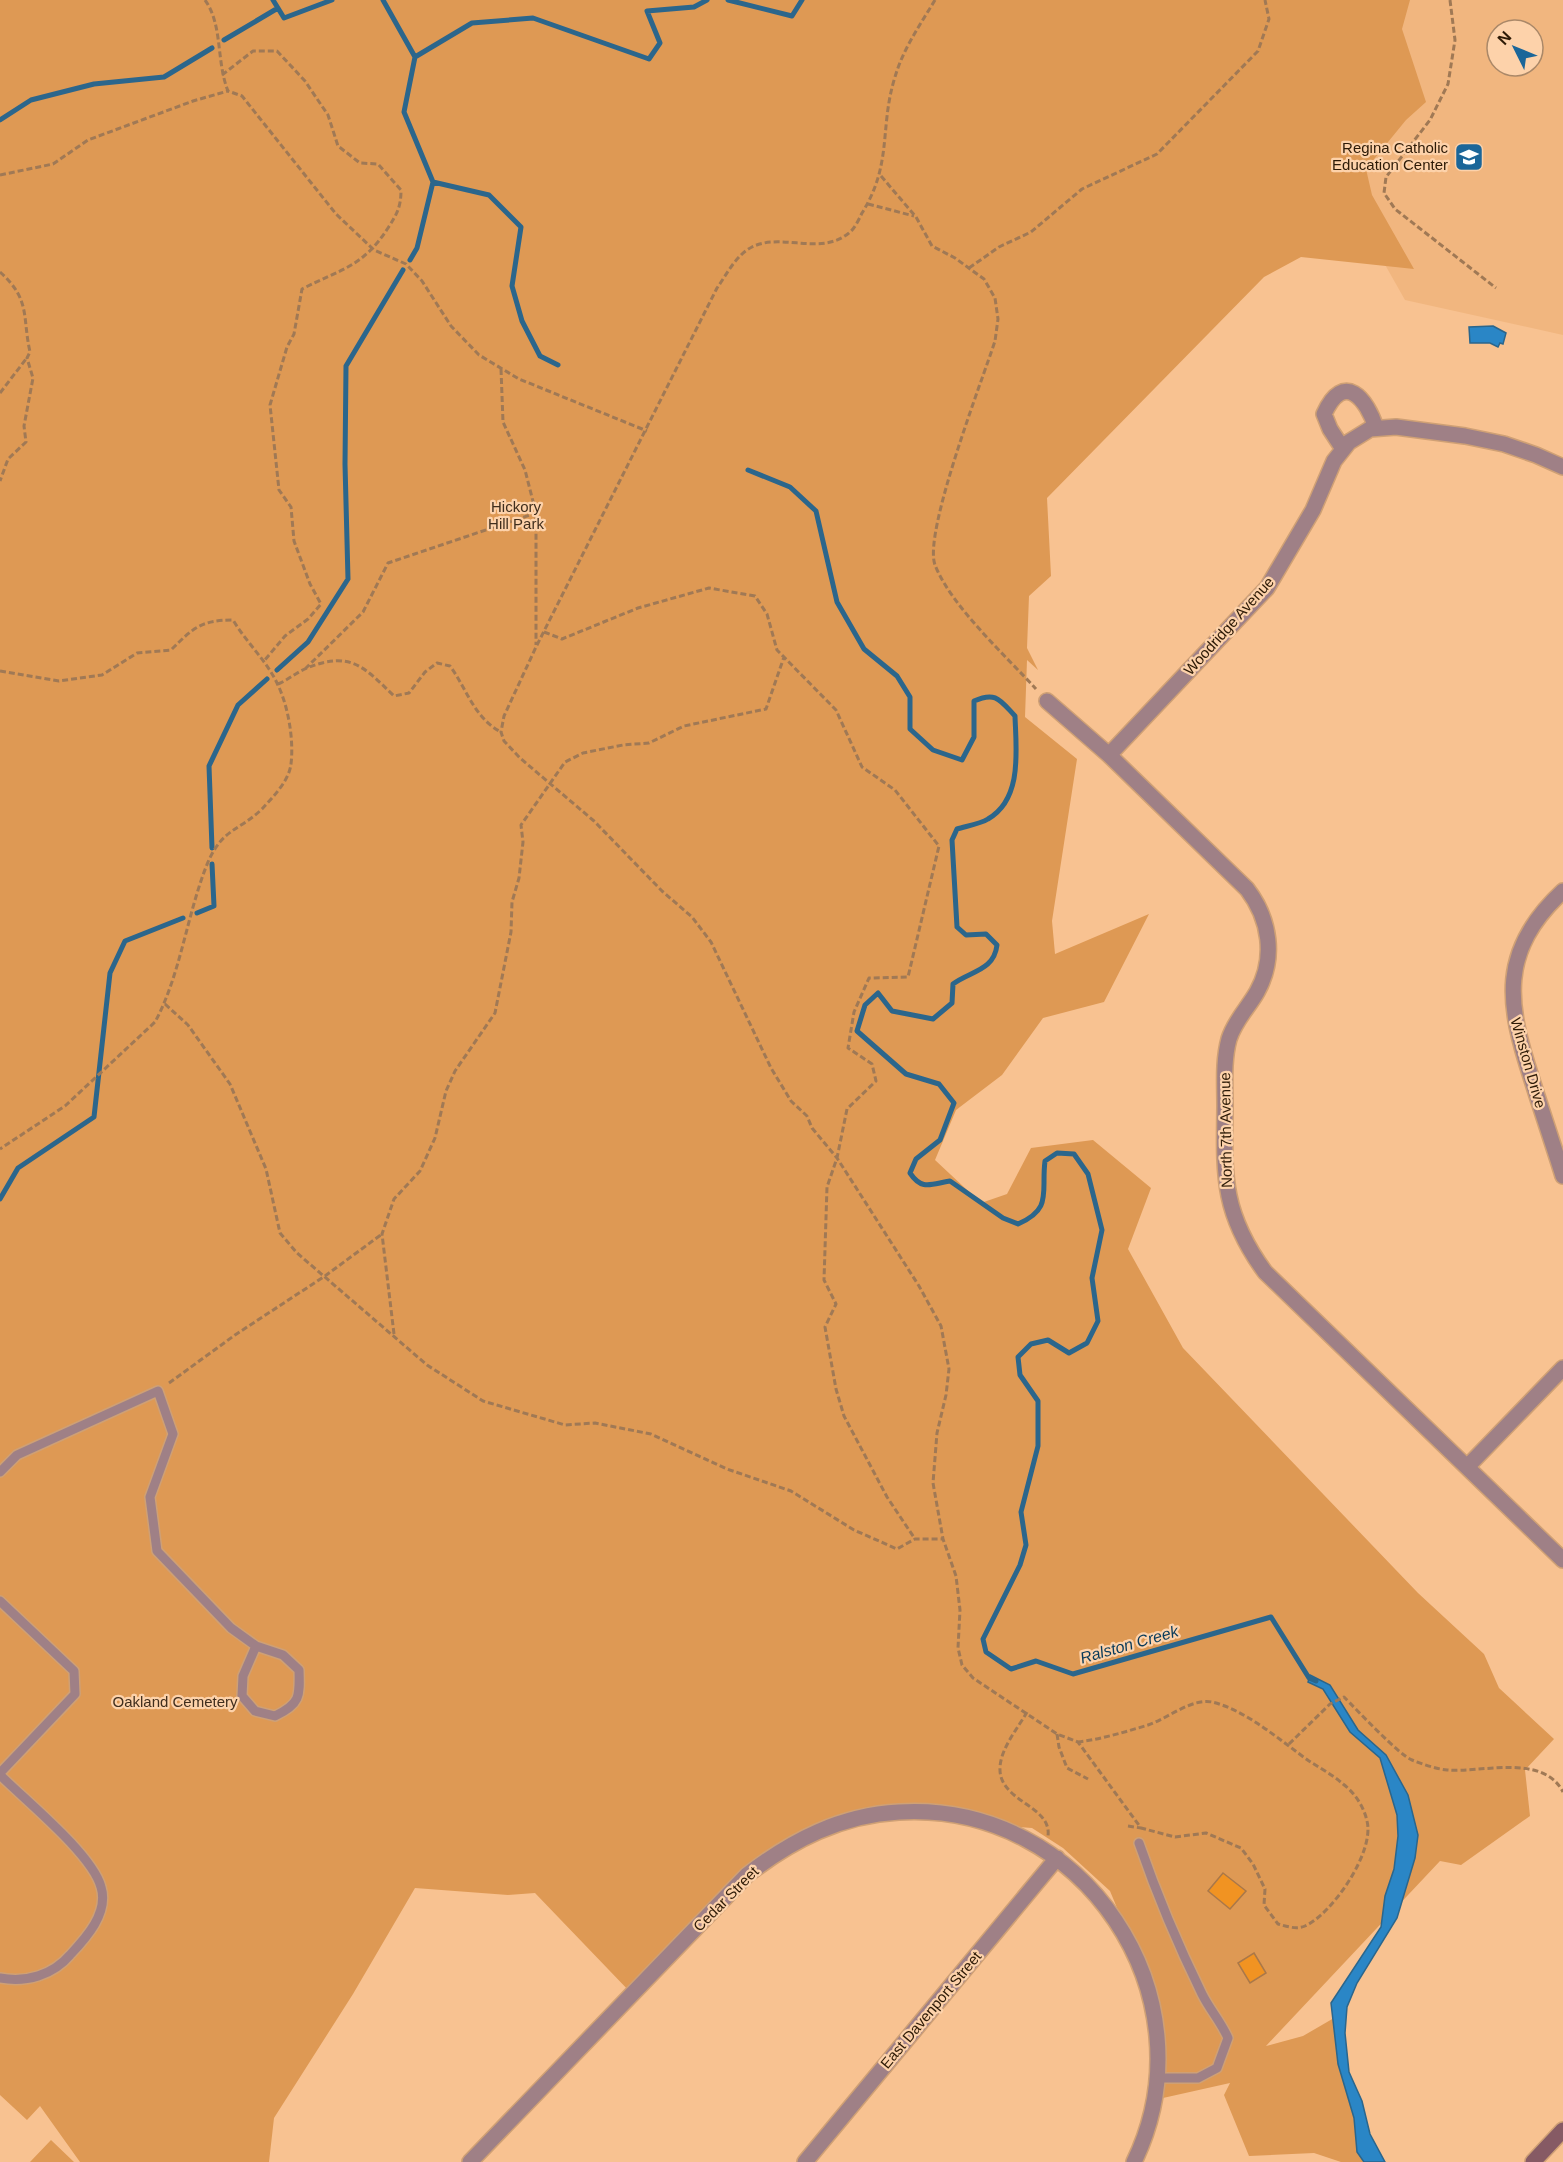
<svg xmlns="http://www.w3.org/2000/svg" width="1563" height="2162" font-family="Helvetica,sans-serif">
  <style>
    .built { fill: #f1b67f; fill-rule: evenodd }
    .green { fill: #de9954 }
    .water { fill: #2a86c6; stroke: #2b668c; stroke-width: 1.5 }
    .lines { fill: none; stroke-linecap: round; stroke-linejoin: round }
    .stream { stroke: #2b668c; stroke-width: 5 }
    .building { fill: #f19322; stroke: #aa7849; stroke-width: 1.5 }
    .lane-casing { stroke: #cfa075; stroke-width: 12 }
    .street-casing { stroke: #cfa075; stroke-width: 18 }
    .secondary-casing { stroke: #cfa075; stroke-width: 18 }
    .path { stroke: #a07955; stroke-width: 3; stroke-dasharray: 6 3; stroke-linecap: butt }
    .lane { stroke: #9f8086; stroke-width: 9 }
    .street { stroke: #9f8086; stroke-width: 15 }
    .secondary { stroke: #865a64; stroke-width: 15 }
    .labels { text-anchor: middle; stroke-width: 4.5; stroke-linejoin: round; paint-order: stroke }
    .poi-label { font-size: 15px; fill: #2d1a06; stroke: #fdd2aa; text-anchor: end }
    .park-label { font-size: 15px; fill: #402e1d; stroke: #fdd2aa }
    .street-label { font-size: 15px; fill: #2d1a06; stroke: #fdd2aa }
    .water-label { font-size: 16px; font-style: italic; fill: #083a5a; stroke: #fdd2aa }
  </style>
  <rect width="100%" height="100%" fill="#f8c291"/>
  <!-- built -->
  <path class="built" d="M1280 0H1563V335L1405 300 1345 194 1406 119ZM1497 30H1533V66H1497Z"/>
  <!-- green -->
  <path class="green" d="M0 0H1410L1402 29 1426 102 1406 120 1366 169 1372 195 1414 269 1301 257 1264 277 1047 498 1051 576 1029 596 1027 648 1038 670 1027 660 1025 717 1077 759 1052 921 1055 954 1149 914 1104 1002 1043 1018 1002 1075 956 1110 935 1160 981 1203 1007 1194 1031 1148 1093 1140 1151 1188 1128 1249 1183 1348 1418 1593 1484 1654 1499 1688 1554 1739 1525 1770 1530 1816 1461 1865 1440 1861 1266 2046 1303 2036 1334 2018 1338 2064 1354 2118 1357 2152 1364 2162H1341L1314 2153 1249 2156 1224 2095 1230 2083 1154 2100 1156 2021 1137 1956 1110 1891 1063 1848 1032 1828 866 1816 747 1875 632 1994 535 1893 508 1895 415 1888 353 1994 274 2118 269 2162H80L40 2106 27 2120 0 2095Z
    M51 2140 74 2162H30Z"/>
  <!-- water -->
  <path class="water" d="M1493 326 1506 333 1503 344 1500 343 1498 347 1490 343H1470L1469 327Z
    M1310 1675 1330 1685 1358 1730 1386 1755 1408 1795 1418 1835 1415 1858 1397 1918 1357 1983 1347 2007 1345 2033 1349 2072 1362 2101 1370 2134 1385 2162H1364L1357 2152 1354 2118 1338 2064 1331 2003 1381 1927 1385 1896 1394 1869 1398 1836 1397 1815 1380 1758 1350 1732 1323 1689 1308 1682Z"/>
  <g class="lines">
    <!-- stream -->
    <path class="stream" d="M273 0 284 18 332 0
      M383 0 415 57
      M728 0 792 16 802 0
      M224 40 278 8
      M0 120 31 100 94 84 164 77 212 48
      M410 260 417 248 433 182
      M558 365 540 356 522 321 512 286 521 227 489 195 433 182 404 112 415 57 472 23 533 18 649 59 660 43 647 11 694 7 707 0
      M748 470 790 487 816 511 837 602 864 649 897 676 910 697V729L933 750 962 760 974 737V701C996 691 1000 700 1015 716 1016 749 1023 799 988 819 980 824 967 826 957 829L952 840 957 927 966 935 986 934 997 945C994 971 970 971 953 984L952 1003 933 1019 892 1011 878 993 865 1005 857 1031 906 1074 939 1084 954 1103 940 1140 916 1159 910 1173C922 1191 931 1184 950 1181L1003 1218 1018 1224C1053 1209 1041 1192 1045 1161L1057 1153 1074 1154 1088 1174 1102 1230 1092 1278 1098 1321 1087 1343 1069 1353 1048 1340 1031 1344 1018 1357 1020 1375 1038 1401V1446L1021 1512 1026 1545 1020 1565 983 1639 986 1652 1011 1669 1036 1661 1073 1674 1271 1617 1309 1678 1316 1681
      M277 670 308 642 348 579 345 464 346 366 403 270
      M212 848 209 766 238 705 267 679
      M197 913 214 906 212 864
      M0 1199 18 1168 94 1117 110 973 125 941 183 918"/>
  </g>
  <!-- building -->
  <path class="building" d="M1223 1873 1246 1891 1230 1909 1208 1891Z
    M1254 1953 1266 1973 1250 1983 1238 1963Z"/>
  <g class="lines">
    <!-- lane casing -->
    <g class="lane-casing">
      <path id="lane" d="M0 1472 17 1455 158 1391 173 1434 150 1497 157 1551 231 1628 256 1646 283 1655 299 1670C300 1697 300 1704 275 1716L255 1711 242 1696 243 1676 256 1646
        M0 1601 74 1671 75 1694 0 1773
        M0 1775C26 1801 92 1854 101 1887 109 1913 86 1938 70 1955 53 1975 26 1983 0 1978
        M1139 1843C1157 1895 1178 1945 1202 1994 1210 2010 1221 2022 1228 2038L1217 2068 1198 2078H1157"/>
    </g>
    <!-- street casing -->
    <g class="street-casing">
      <path id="street" d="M1343 449 1330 429 1324 414C1344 370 1367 399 1376 428
        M1047 701 1109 755 1247 889C1270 919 1276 958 1257 992 1248 1008 1235 1020 1229 1039 1223 1061 1225 1084 1225 1107 1224 1176 1222 1213 1265 1272L1563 1560
        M1109 755 1267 588 1313 510 1334 461 1349 442 1370 429 1396 427 1465 436 1504 444 1536 455 1563 467
        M1563 891C1498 951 1507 1004 1532 1080 1542 1112 1553 1144 1563 1176
        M1467 1467 1563 1368
        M470 2162 747 1875C792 1840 841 1815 899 1812 1083 1801 1214 1996 1134 2162
        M805 2162 1057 1858"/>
    </g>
    <!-- secondary casing -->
    <g class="secondary-casing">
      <path id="secondary" d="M1533 2162 1563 2130"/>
    </g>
    <!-- path -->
    <path class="path" d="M205 0C223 25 216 61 228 91L242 96 336 214 374 250 406 264 422 281 451 326 479 355 519 379 647 431
      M935 0C920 25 903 49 895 77 879 128 893 163 862 213 859 219 855 228 850 232 822 257 782 232 752 247 736 255 727 274 717 288L536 647 504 716 501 732 504 741 520 758 594 821 662 891 692 917 711 942 771 1068 791 1101 807 1116 812 1128 837 1158 919 1286 941 1326 949 1369 946 1395 937 1433 933 1483 943 1539 956 1576 960 1610 958 1648 962 1665 973 1678 1057 1734 1078 1742 1141 1828 1175 1837 1206 1833 1241 1848 1253 1864 1265 1889 1264 1905 1278 1924C1286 1926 1296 1930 1305 1926 1332 1914 1375 1852 1367 1821 1364 1807 1355 1793 1343 1784 1333 1775 1320 1768 1309 1761 1281 1741 1246 1710 1212 1702 1191 1698 1167 1719 1148 1725 1125 1732 1102 1739 1078 1742
      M1450 0 1455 40 1448 84 1430 120 1386 177 1384 193 1395 209 1496 288
      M222 75 253 51H277L305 81 328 115 338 146 360 163 378 164 401 190C401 207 397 214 388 228 363 267 341 269 302 289L294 334 287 347 270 405 279 490 291 507 294 541 310 584 321 604 308 619 285 636 264 661
      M0 175 53 164 88 140 193 101 228 91
      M881 176 916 217 932 246 955 258 984 279 995 298 998 319 995 341C982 381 923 533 935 565 951 606 1006 656 1036 689
      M868 204 914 216
      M969 268 999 247 1031 232 1082 189 1157 154 1258 51 1269 19 1265 0
      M0 272C31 300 22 316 30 352L27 358 33 378 24 426 26 442 8 459 0 481
      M501 369 503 422 525 470 536 513V645
      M0 393 26 359
      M544 632 562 639 638 608 709 588 755 596 767 614 777 650 836 710 862 767 895 790 939 846 908 977 869 978 854 1012 848 1048 872 1064 876 1081 847 1109 837 1158 827 1187 824 1280 836 1304 825 1327 836 1389 844 1416 887 1497 915 1539
      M305 669 363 612 388 563 536 513
      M0 671 59 681 102 675 137 653 171 650C193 628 201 620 233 620 246 642 266 660 277 683 288 705 294 739 291 764 289 781 273 797 262 809 239 831 223 828 208 862 187 913 181 974 155 1022L65 1106 0 1149
      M278 684C288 680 297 672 307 668 351 650 365 668 394 696L409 693 425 672 437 663 450 666C467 689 474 718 501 732
      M165 1004 188 1025 230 1084 266 1169 280 1233 297 1253 427 1365 483 1401 565 1425 595 1423 651 1434 727 1469 791 1491 854 1530 897 1549 915 1539H943
      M394 1334 382 1234 394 1199 420 1171 435 1138 446 1091 455 1071 495 1013 511 932 512 902 519 878 523 842 521 825 565 762 583 753 623 745 649 743 684 726 766 709 784 657
      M169 1383 235 1335 325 1276 382 1234
      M1027 1712C1018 1728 1001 1748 1000 1767 998 1802 1052 1805 1048 1836
      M1057 1734 1059 1747 1067 1768 1088 1779
      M1289 1744 1330 1704 1344 1697C1357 1710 1399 1755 1412 1760 1422 1764 1436 1769 1447 1770 1481 1773 1543 1753 1563 1792
      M1128 1826 1141 1828"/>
    <!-- lane -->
    <use href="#lane" class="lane"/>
    <!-- street -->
    <use href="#street" class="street"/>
    <!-- secondary -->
    <use href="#secondary" class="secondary"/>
  </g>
  <!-- icons -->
  <defs>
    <g id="school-square" transform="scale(1.5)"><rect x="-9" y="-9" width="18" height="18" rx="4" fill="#1b6699" stroke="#fdd2aa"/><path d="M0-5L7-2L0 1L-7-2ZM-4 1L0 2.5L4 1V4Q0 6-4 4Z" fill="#fff"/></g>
  </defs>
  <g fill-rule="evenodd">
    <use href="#school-square" x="1469" y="157"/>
  </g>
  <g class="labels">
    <!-- poi labels -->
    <g class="poi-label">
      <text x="1448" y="153">Regina Catholic<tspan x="1448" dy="17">Education Center</tspan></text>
    </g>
    <!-- park labels -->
    <g class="park-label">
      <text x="516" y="512">Hickory<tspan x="516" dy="17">Hill Park</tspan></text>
      <text x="175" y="1707">Oakland Cemetery</text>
    </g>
    <!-- street labels -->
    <g class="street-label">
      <text transform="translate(1229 626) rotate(-48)" y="5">Woodridge Avenue</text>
      <text transform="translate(1528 1063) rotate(74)" y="5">Winston Drive</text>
      <text transform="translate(1226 1130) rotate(-91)" y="5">North 7th Avenue</text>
      <text transform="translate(726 1899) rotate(-45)" y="5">Cedar Street</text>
      <text transform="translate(931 2010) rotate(-50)" y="5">East Davenport Street</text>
    </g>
    <!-- water labels -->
    <g class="water-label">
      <text transform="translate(1129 1644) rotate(-16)" y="6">Ralston Creek</text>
    </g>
  </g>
  <!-- north arrow -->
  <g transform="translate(1515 48) rotate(313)"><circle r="28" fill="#fdd2aa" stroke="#aa8868" stroke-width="1.5"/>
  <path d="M0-4.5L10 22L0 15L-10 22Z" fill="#1b6699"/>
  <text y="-9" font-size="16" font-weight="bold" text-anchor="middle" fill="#2d1a06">N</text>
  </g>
</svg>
